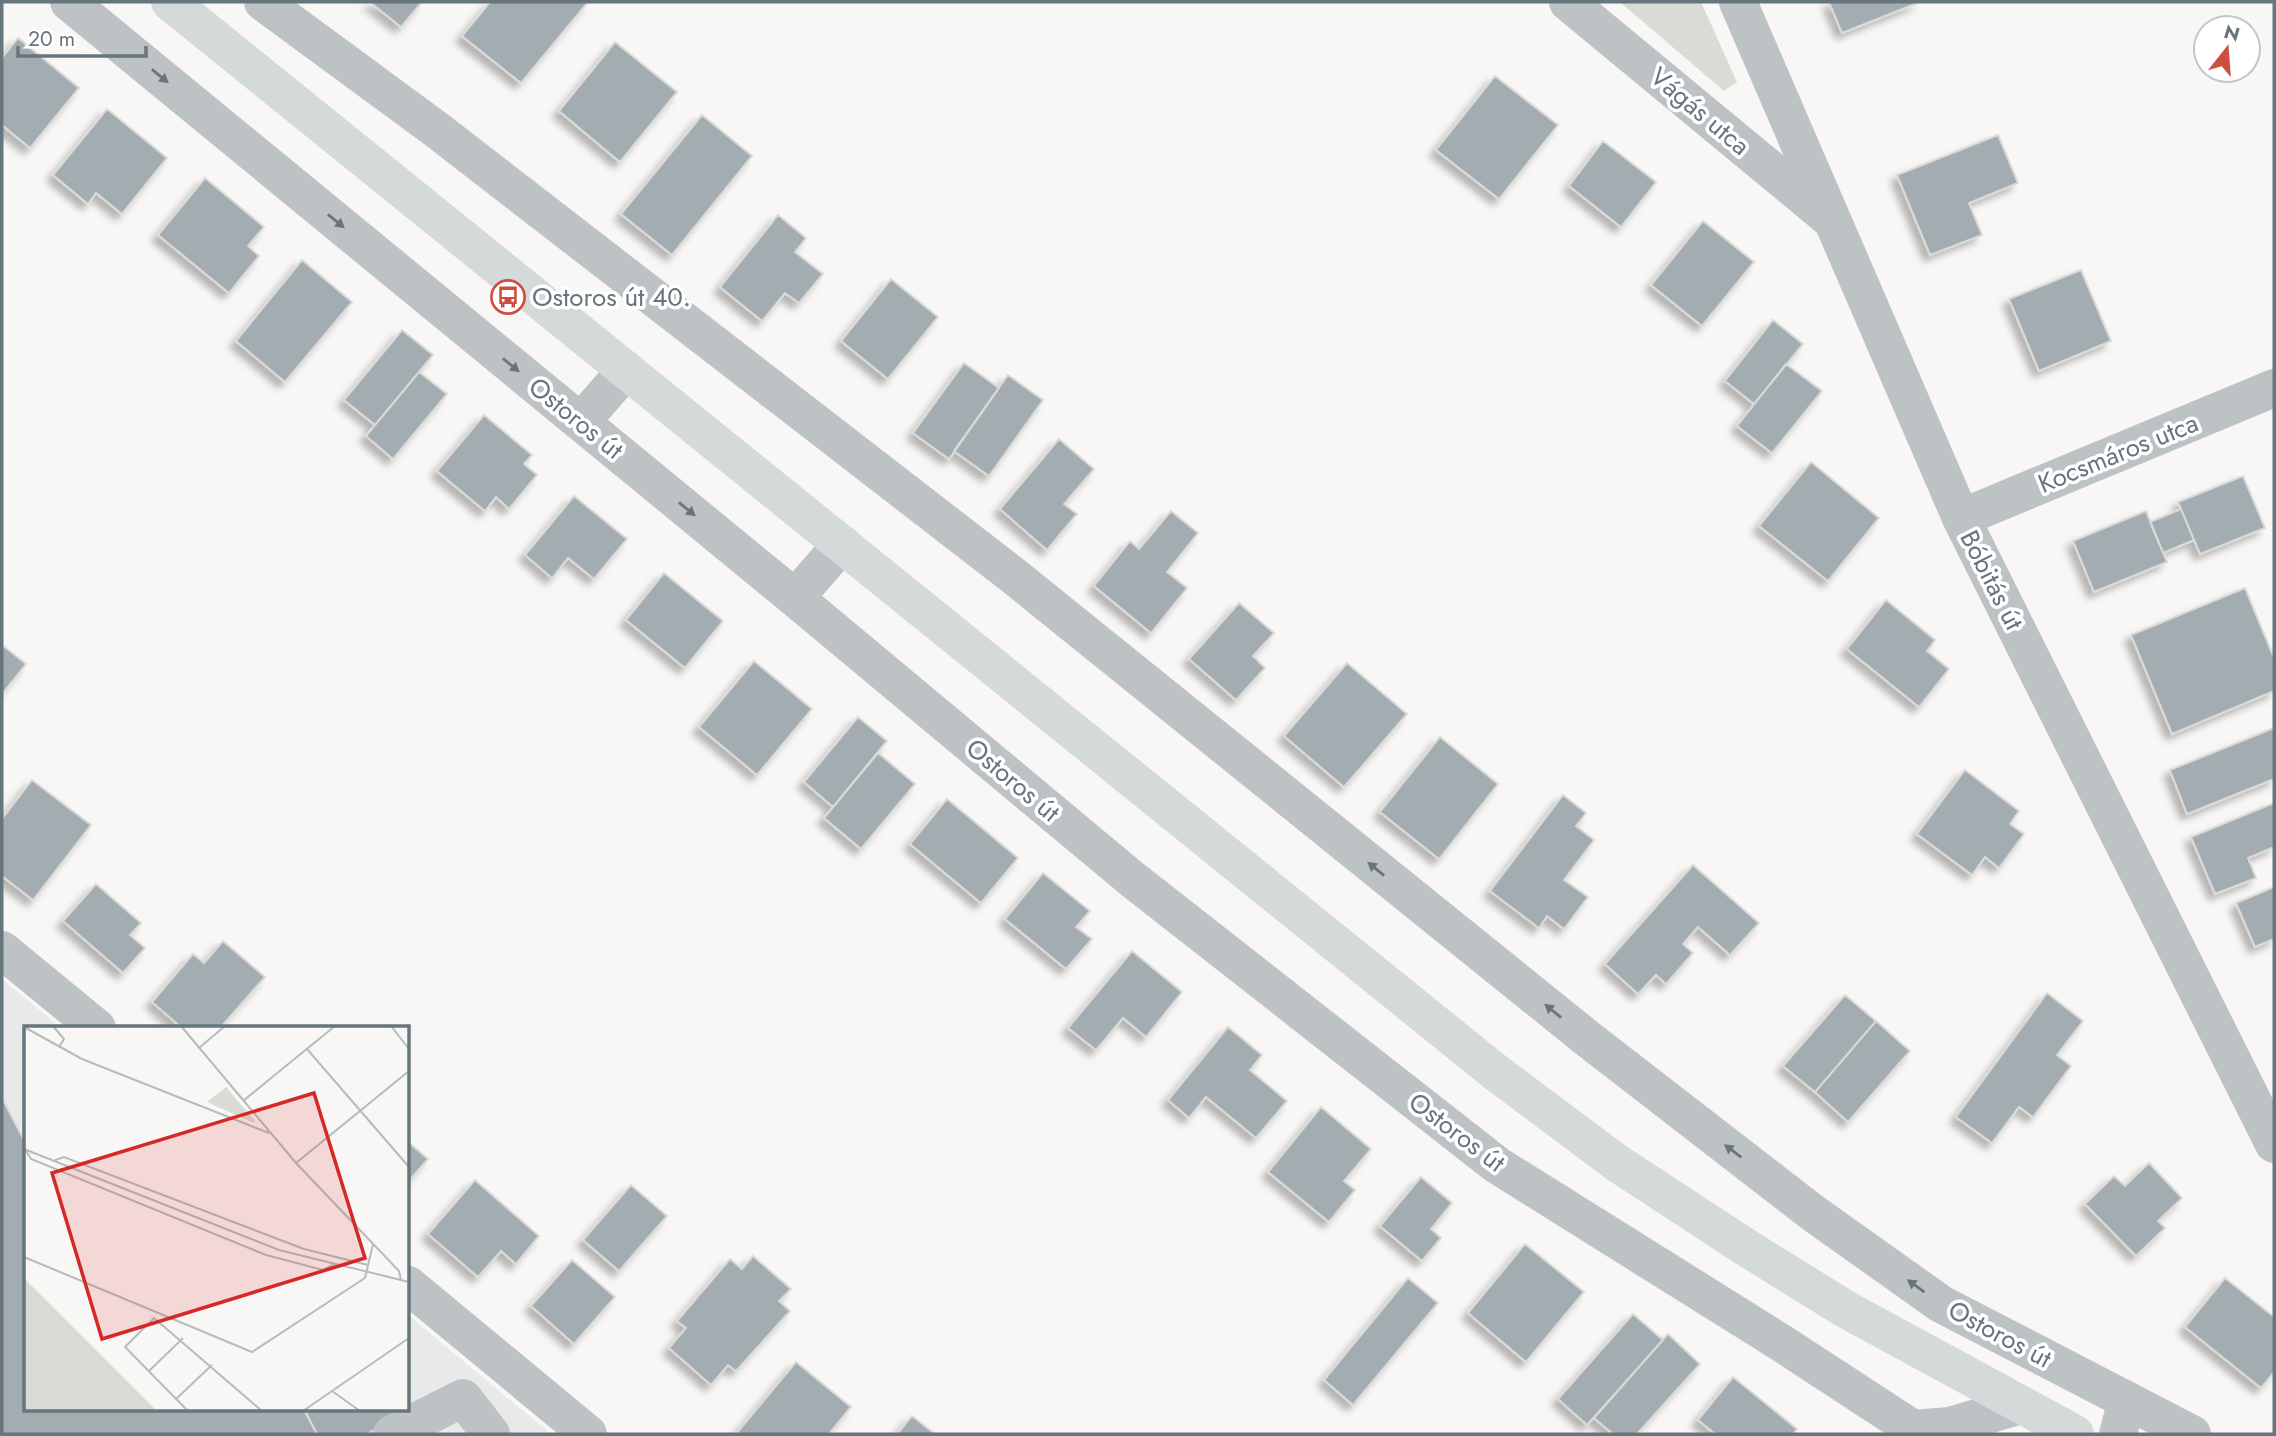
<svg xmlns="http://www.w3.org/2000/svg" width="2276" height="1436" font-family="Jost,sans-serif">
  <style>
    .built { fill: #e8e9e8 }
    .green { fill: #d8dcd5 }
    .building { fill: #a3acb0; stroke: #d9d9d8; stroke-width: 2; filter: url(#shadow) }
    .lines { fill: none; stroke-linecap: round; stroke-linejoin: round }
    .minor { stroke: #bdc2c4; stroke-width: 38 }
    .major { stroke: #d4d9da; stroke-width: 38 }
    .oneway { fill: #66767c }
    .labels { text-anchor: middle; stroke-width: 7; stroke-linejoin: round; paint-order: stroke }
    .street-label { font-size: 26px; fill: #66767c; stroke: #fff }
    .poi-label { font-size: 26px; fill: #66767c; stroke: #fff; text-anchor: start }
    .inset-road { fill: none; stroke: #b5bbbe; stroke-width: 2 }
    .view { fill: #d62828; fill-opacity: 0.15; stroke: #d62828; stroke-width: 3.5 }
    .inset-edge { fill: none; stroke: #66767c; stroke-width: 3.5 }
  </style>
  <defs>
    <filter id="shadow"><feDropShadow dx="-6" dy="6" stdDeviation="3.5" flood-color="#0004"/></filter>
  </defs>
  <rect width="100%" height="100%" fill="#f8f7f5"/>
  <!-- built -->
  <path class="built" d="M2 979 61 1028H26V1410H408V1315L551 1434H2Z"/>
  <!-- green -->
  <path class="green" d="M1620 2H1701L1737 82 1724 91Z"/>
  <!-- building -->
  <path class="building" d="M370 2H422L401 27Z
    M490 2H588L521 83 462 36Z
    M1829 2H1920L1842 33Z
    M18 38 79 88 30 148 2 125V58Z
    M615 42 677 92 620 162 559 111Z
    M1495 76 1558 125 1499 199 1436 150Z
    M107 109 167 158 122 214 96 193 88 204 53 175Z
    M702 115 752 156 672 255 621 214Z
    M1998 135 2018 183 1969 203 1982 235 1930 255 1897 175Z
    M1603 141 1656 182 1621 227 1569 186Z
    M205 178 264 227 248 246 259 256 229 293 158 235Z
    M778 215 806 238 795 252 823 274 799 303 785 293 762 321 720 287Z
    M1703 221 1754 262 1702 326 1651 285Z
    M302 260 352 302 285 382 236 341Z
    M2081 270 2111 341 2039 371 2009 299Z
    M891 279 938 317 888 379 841 341Z
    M1773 320 1803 344 1754 404 1725 381Z
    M402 330 433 355 375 425 344 400Z
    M964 363 999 388 949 459 913 433Z
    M1786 364 1822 391 1772 453 1737 426Z
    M419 372 447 394 393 459 366 436Z
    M1008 375 1043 400 989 476 954 451Z
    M484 415 532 455 524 464 537 475 509 509 496 497 485 511 437 471Z
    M1059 439 1094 469 1064 504 1077 514 1047 550 1000 509Z
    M1811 462 1879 518 1828 581 1759 526Z
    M2243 476 2265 528 2200 554 2178 502Z
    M574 496 627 539 594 579 568 558 552 578 525 555Z
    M2181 509 2194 540 2163 553 2150 522Z
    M1171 511 1198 533 1167 572 1187 588 1151 633 1094 586 1130 541 1139 549Z
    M2146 511 2167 562 2094 592 2073 541Z
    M664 573 723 621 685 668 626 620Z
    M2245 588 2274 658V691L2172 734 2131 635Z
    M1886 600 1935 640 1927 651 1949 669 1919 707 1847 649Z
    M1239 603 1274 633 1253 656 1265 668 1236 700 1189 659Z
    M2 645 26 664 2 694Z
    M754 661 812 709 757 775 699 727Z
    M1347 663 1407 714 1344 787 1284 736Z
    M858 717 887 741 833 807 804 782Z
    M2274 728V779L2187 814 2170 770Z
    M1440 737 1498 784 1439 859 1380 812Z
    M878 753 915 784 861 849 824 818Z
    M1965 770 2019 811 2010 824 2024 834 1999 868 1985 857 1972 875 1917 834Z
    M32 780 91 825 33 900 2 876V819Z
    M1563 795 1586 813 1576 826 1594 840 1564 880 1588 897 1564 929 1547 916 1539 928 1490 891Z
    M947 799 1018 858 981 903 910 844Z
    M2274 803V847L2248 858 2256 878 2215 894 2191 837Z
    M1693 865 1759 923 1730 955 1698 927 1683 944 1693 953 1666 984 1656 975 1638 994 1605 964Z
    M1043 873 1090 911 1076 927 1092 939 1066 969 1005 919Z
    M96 884 141 923 130 935 145 948 123 973 63 921Z
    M2274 887V939L2255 947 2236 903Z
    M223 941 265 977 220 1028H182L152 1002 193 954 204 963Z
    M1132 951 1182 992 1146 1037 1123 1018 1096 1050 1068 1028Z
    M2047 993 2083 1021 2057 1055 2071 1066 2033 1117 2019 1107 1992 1143 1956 1117Z
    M1845 995 1876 1021 1815 1092 1783 1066Z
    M1876 1021 1910 1051 1848 1122 1815 1092Z
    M1228 1027 1262 1055 1250 1070 1287 1101 1256 1138 1206 1097 1189 1118 1168 1100Z
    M2 1098 26 1144V1410H304L317 1434H2Z
    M1321 1107 1371 1149 1344 1181 1355 1190 1329 1222 1268 1172Z
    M408 1142 428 1159 408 1182Z
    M2149 1163 2182 1198 2158 1221 2165 1228 2136 1256 2085 1204 2114 1176 2125 1186Z
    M1421 1177 1452 1203 1431 1229 1441 1238 1422 1261 1380 1226Z
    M475 1180 539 1236 516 1264 501 1251 478 1277 428 1234Z
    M631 1185 667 1216 619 1271 583 1240Z
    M1525 1244 1584 1292 1526 1362 1468 1313Z
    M753 1256 791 1289 779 1301 790 1311 736 1371 728 1365 711 1385 669 1348 686 1328 677 1321 730 1259 742 1269Z
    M572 1260 615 1297 574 1344 531 1306Z
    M1408 1278 1438 1303 1353 1405 1324 1380Z
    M2225 1278 2274 1317V1372L2261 1388 2185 1327Z
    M1633 1314 1663 1340 1587 1425 1558 1399Z
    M1668 1334 1700 1364 1637 1434H1613L1594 1418Z
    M796 1362 851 1407 829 1434H736Z
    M1733 1377 1797 1429 1793 1434H1715L1698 1420Z
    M313 1410H391L396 1419 367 1434H317L306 1413Z
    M912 1416 935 1434H897Z"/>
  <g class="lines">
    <!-- minor -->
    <path class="minor" d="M69 2 795 598 1132 879 1497 1165 1783 1344 1913 1429 1950 1426 2021 1405
      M263 2 437 130 1015 577 1588 1039 1813 1213 1941 1304 2192 1434
      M1568 2 1828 217
      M1738 2 1961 518 2274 1144
      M581 422 626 370
      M1961 518 2274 388
      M795 598 842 544
      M2 950 97 1028
      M408 1285 588 1434
      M392 1434 463 1398 491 1434
      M2118 1434 2127 1400"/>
    <!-- major -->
    <path class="major" d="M170 2 1494 1071 1617 1163 1750 1250 1847 1310 2075 1434"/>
  </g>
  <!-- one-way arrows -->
  <defs><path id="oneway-solid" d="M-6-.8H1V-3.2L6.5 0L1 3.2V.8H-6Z" transform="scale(1.75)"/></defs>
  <g class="oneway">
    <use href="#oneway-solid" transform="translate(160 76) rotate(39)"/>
    <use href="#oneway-solid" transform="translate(336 221) rotate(39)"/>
    <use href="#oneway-solid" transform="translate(511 365) rotate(39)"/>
    <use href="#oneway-solid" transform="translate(687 509) rotate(39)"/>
    <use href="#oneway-solid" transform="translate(1376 869) rotate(-141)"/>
    <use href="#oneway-solid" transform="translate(1553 1011) rotate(-141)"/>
    <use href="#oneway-solid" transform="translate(1733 1151) rotate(-143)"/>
    <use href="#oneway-solid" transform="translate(1916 1286) rotate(-144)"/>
  </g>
  <!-- icons -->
  <defs>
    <g id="bus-ring" transform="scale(1.75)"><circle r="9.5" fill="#fff" stroke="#cd4f40" stroke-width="1.5"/><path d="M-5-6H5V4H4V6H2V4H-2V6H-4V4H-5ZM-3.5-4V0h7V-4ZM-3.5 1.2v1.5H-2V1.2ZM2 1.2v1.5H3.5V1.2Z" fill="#cd4f40"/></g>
  </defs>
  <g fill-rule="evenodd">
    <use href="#bus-ring" x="508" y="297"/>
  </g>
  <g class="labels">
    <!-- street labels -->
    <g class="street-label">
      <text transform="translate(1700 111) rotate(40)" y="9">Vágás utca</text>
      <text transform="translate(576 418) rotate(39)" y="9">Ostoros út</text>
      <text transform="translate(2118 453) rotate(-22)" y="9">Kocsmáros utca</text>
      <text transform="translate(1992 580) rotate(63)" y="9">Bóbitás út</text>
      <text transform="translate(1013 780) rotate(40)" y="9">Ostoros út</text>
      <text transform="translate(1457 1132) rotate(37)" y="9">Ostoros út</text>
      <text transform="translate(2000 1334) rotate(28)" y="9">Ostoros út</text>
    </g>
    <!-- poi labels -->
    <g class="poi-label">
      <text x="532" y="306">Ostoros út 40.</text>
    </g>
  </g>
  <!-- overview -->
  <g transform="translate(24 1026)">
    <rect width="385" height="385" fill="#f8f7f5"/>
    <path d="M202 61 231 95 230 97 183 76ZM0 252 133 385H0Z" fill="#d8dcd5"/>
    <path class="inset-road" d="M29 0 40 13 35 21M157 0 272 137 375 245 377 254M367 0 385 23M0 1 58 33 245 107M175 22 201 0M283 23 385 141M219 75 311 0M0 123 255 224 385 256M1 123 7 133 242 229 299 244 311 238M31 134 40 131 280 223 344 239M272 137 385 45M0 231 228 326 341 252 349 218M125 345 159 312M308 365 336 385M152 373 188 339M164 385 101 321 130 292 238 385M279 385 385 312"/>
    <path class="view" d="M290 67 341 232 78 313 28 147Z"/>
    <rect width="385" height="385" class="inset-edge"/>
  </g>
  <!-- border -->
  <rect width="2276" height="1436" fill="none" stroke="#66767c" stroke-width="7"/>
  <!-- north arrow -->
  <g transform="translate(2227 49) rotate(17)"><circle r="33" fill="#ffffff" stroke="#c2c8cb" stroke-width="2"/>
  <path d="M0-5L12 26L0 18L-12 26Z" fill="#cd4f40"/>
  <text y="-10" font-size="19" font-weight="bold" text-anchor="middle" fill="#66767c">N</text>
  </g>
  <!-- scale -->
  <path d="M18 46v10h128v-10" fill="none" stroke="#66767c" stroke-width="3.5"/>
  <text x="28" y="46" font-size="21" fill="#66767c" stroke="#ffffff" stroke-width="5" paint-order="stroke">20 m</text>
</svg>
